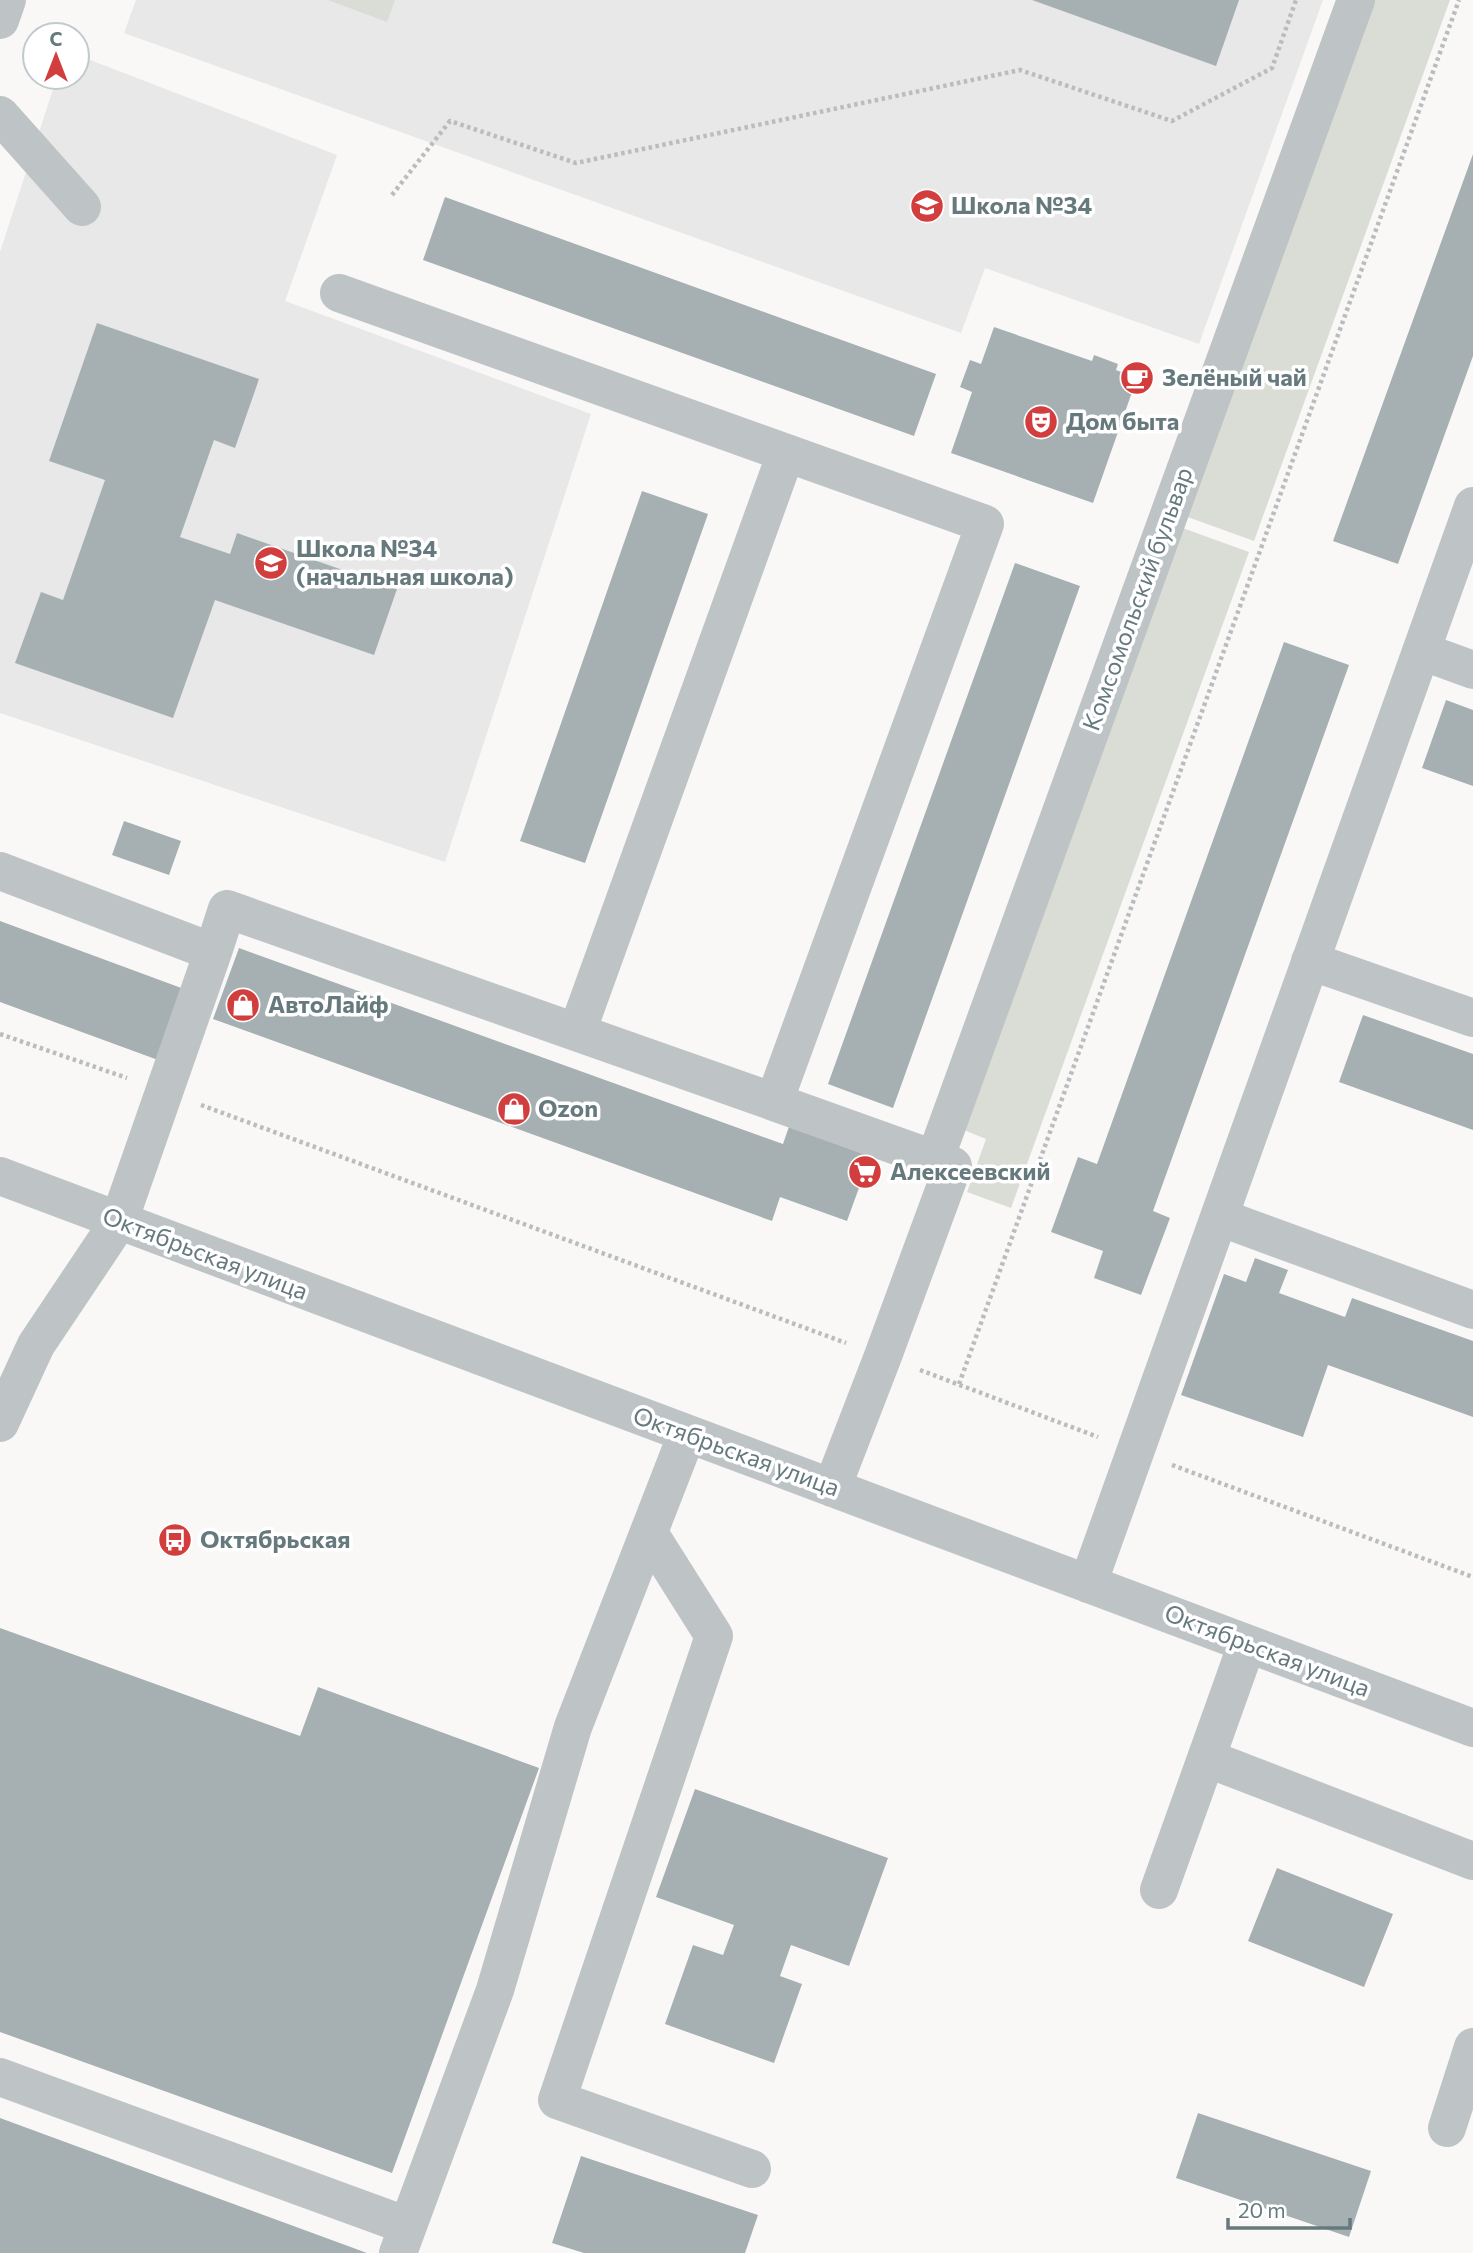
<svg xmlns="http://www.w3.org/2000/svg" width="1473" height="2253" font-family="Commissioner,sans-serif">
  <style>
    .built { fill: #e7e8e7 }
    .green { fill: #daddd6 }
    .building { fill: #a6b0b3 }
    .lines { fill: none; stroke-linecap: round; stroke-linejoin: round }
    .path { stroke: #b9bdbe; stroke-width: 4.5; stroke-dasharray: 3.5 3.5; stroke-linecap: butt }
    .minor { stroke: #bec4c6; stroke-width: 38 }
    .labels { text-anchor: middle; stroke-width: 7; stroke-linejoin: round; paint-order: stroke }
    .poi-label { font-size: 24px; font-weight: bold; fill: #667a7e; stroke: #fff; text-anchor: start }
    .street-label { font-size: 24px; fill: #667a7e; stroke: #fff }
  </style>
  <rect width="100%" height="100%" fill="#f9f8f7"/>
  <!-- built -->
  <path class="built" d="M136 0H1323L1199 344 985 268 961 333 124 33Z
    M77 55 337 155 285 301 591 414 445 862 0 713V252L57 77H77Z"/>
  <!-- green -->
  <path class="green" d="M328 0H395L387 22Z
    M1369 0H1450L1254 541 1182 515Z
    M1177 526 1249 552 1011 1208 967 1192 986 1139 959 1128Z"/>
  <!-- building -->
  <path class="building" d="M1032 0H1239L1216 66Z
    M1473 154V356L1398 564 1333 541Z
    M445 197 936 374 914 436 423 260Z
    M97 323 259 379 235 448 214 440 180 537 230 554 237 533 397 589 374 655 215 600 173 718 15 663 41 592 63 600 105 480 49 461Z
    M994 327 1092 361 1094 355 1118 364 1116 370 1137 378 1093 503 951 453 972 392 960 387 970 360 981 364Z
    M642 491 708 514 585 863 520 841Z
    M1015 563 1080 586 893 1108 828 1084Z
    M1284 642 1349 665 1153 1211 1170 1218 1141 1295 1094 1278 1103 1251 1051 1232 1078 1157 1097 1164Z
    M1446 700 1473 710V786L1422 768Z
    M124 821 181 841 169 875 112 855Z
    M0 921 184 989 158 1060 0 1002Z
    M239 948 783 1144 792 1118 873 1149 847 1221 780 1197 772 1221 213 1019Z
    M1363 1015 1473 1054V1130L1339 1082Z
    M1255 1258 1288 1270 1279 1293 1345 1317 1352 1298 1473 1341V1417L1328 1365 1303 1437 1181 1395 1224 1274 1246 1282Z
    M0 1628 300 1736 318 1687 539 1768 392 2173 0 2032Z
    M695 1789 888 1858 849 1966 791 1945 780 1976 802 1984 774 2063 665 2024 693 1945 723 1955 734 1925 656 1897Z
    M1277 1868 1393 1914 1364 1987 1248 1941Z
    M1198 2113 1371 2171 1349 2237 1176 2178Z
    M0 2118 367 2253H0Z
    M581 2156 758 2215 745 2253H584L552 2243Z"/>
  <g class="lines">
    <!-- path -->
    <path class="path" d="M392 195 450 121 576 163 1020 70 1172 121 1272 68 1296 0
      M0 1034 127 1078
      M201 1105 846 1343
      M920 1370 1098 1437
      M959 1384 1459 0
      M1172 1465 1473 1577"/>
    <!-- minor -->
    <path class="minor" d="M0 20 7 0
      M0 115 82 207
      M1421 651 1473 670
      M0 871 213 952 227 909 774 1102 985 524 339 293
      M1310 961 1473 1018
      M577 1032 786 453
      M774 1102 953 1166 883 1356 832 1488
      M935 1159 1356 0
      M0 1176 1473 1728
      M1219 1217 1473 1310
      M0 1423 36 1345 119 1221 213 952
      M649 1533 714 1636 557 2100 752 2169
      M1088 1584 1473 506
      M1206 1758 1473 1861
      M1159 1890 1247 1644
      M0 2077 408 2226
      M1447 2128 1473 2047
      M398 2253 495 1990 573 1727 687 1434"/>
  </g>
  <!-- icons -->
  <defs>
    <g id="school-disc" transform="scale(1.75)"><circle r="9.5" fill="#d23e3d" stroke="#fff"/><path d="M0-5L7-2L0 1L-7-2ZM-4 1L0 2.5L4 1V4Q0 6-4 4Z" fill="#fff"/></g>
    <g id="cafe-disc" transform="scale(1.75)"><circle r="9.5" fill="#d23e3d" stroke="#fff"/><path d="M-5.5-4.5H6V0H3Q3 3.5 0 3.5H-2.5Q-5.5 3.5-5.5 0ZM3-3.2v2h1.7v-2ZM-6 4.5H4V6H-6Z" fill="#fff"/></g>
    <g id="theatre-disc" transform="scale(1.75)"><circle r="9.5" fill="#d23e3d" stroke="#fff"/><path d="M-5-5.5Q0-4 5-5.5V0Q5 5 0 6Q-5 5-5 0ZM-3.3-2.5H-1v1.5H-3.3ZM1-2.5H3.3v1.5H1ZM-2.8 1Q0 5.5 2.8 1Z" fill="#fff"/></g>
    <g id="shop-disc" transform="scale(1.75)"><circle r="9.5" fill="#d23e3d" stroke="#fff"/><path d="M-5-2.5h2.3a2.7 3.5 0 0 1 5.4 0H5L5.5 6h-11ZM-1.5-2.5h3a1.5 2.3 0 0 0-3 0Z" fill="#fff"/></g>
    <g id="supermarket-disc" transform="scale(1.75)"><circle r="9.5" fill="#d23e3d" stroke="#fff"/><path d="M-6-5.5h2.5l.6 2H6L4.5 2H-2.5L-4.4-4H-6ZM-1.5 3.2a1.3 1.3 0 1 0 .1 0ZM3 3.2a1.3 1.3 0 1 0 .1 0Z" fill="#fff"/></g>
    <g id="bus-disc" transform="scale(1.75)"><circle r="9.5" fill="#d23e3d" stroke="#fff"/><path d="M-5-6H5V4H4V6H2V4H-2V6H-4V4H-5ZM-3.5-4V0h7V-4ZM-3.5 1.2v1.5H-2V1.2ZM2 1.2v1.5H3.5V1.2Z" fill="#fff"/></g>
  </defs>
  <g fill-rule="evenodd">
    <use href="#school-disc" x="927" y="206"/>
    <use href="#cafe-disc" x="1137" y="378"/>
    <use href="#theatre-disc" x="1041" y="422"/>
    <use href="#school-disc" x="271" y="563"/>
    <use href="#shop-disc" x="243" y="1005"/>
    <use href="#shop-disc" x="514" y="1109"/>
    <use href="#supermarket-disc" x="865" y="1172"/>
    <use href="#bus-disc" x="175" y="1540"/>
  </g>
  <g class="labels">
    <!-- poi labels -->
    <g class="poi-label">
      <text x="951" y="214">Школа №34</text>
      <text x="1162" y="386">Зелёный чай</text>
      <text x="1066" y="430">Дом быта</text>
      <text x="296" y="557">Школа №34<tspan x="296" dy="28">(начальная школа)</tspan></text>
      <text x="268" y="1013">АвтоЛайф</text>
      <text x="538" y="1117">Ozon</text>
      <text x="890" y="1180">Алексеевский</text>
      <text x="200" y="1548">Октябрьская</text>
    </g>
    <!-- street labels -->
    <g class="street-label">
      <text transform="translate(1138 599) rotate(-70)" y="8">Комсомольский бульвар</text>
      <text transform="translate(205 1254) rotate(21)" y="8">Октябрьская улица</text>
      <text transform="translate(736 1452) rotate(20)" y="8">Октябрьская улица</text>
      <text transform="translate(1267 1651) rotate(21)" y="8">Октябрьская улица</text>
    </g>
  </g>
  <!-- north arrow -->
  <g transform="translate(56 56)"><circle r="33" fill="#ffffff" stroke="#c2cacb" stroke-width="2"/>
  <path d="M0-5L12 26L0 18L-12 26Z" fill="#d23e3d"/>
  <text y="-10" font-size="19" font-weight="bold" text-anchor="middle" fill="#667a7e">С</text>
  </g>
  <!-- scale -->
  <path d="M1228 2218v10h122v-10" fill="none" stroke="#667a7e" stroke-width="3.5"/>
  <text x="1238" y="2218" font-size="21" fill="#667a7e" stroke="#ffffff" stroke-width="5" paint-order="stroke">20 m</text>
</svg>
